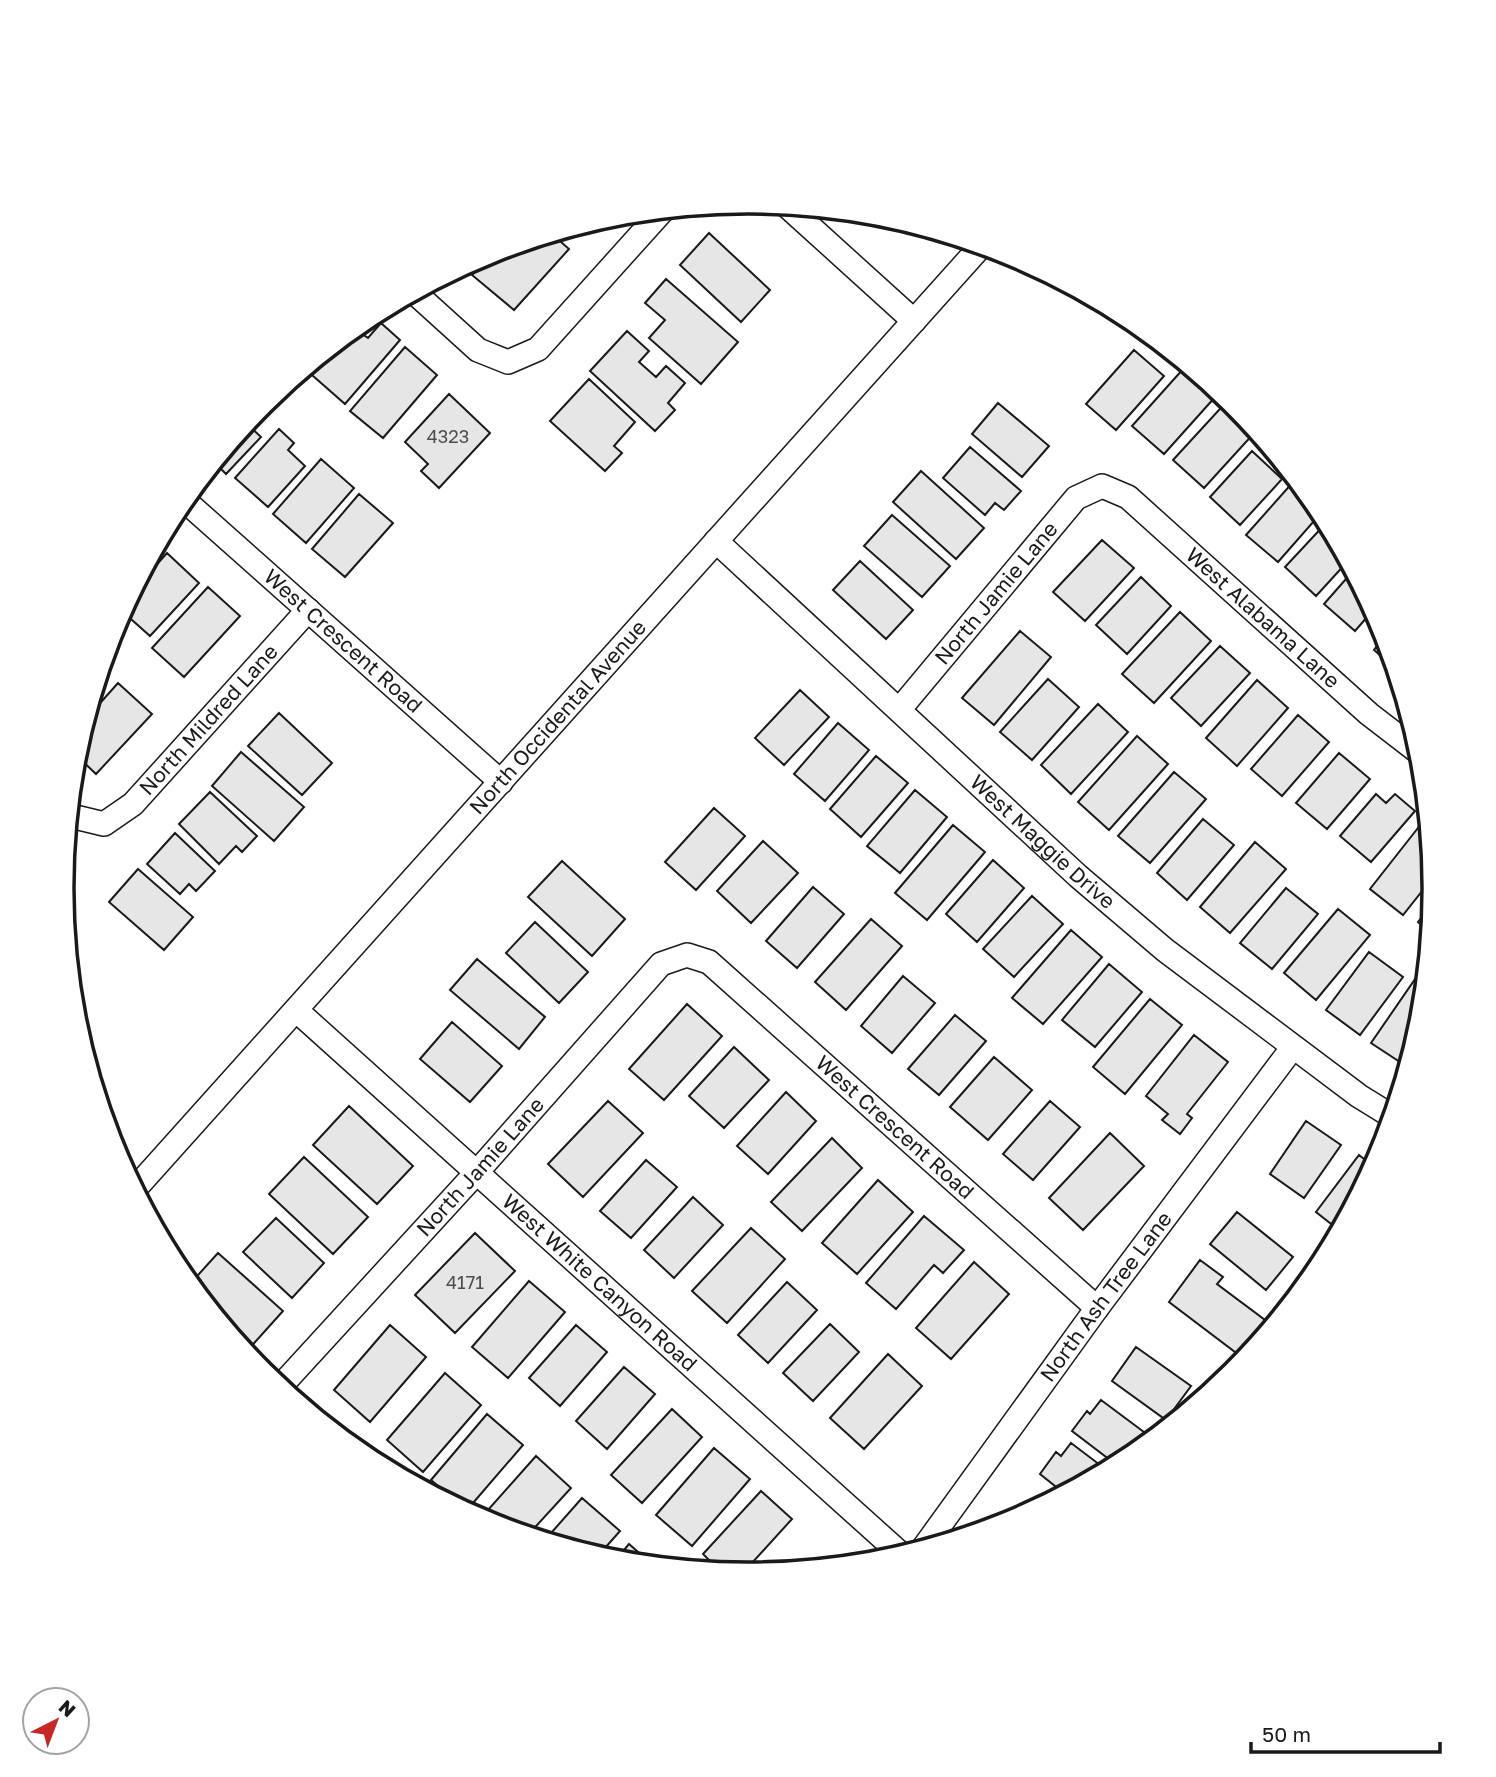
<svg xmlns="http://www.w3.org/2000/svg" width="1496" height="1777" font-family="'Golos Text',sans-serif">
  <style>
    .building { fill: #e6e6e6; stroke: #1a1a1a; stroke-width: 2 }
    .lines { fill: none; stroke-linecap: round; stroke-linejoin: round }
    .minor-casing { stroke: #1a1a1a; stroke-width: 26 }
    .minor { stroke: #fff; stroke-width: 23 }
    .labels { text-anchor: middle; stroke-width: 5; stroke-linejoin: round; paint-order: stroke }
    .number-label { font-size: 18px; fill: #4d4d4d }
    .street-label { font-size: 21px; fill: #1a1a1a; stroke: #fff }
    .rim { fill: none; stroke: #1a1a1a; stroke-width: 3.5 }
  </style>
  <rect width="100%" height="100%" fill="#fff"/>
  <!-- building -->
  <path class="building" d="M709 233 770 290 741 322 680 265Z
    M552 234 569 249 514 310 472 275 494 251Z
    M666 279 738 342 701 384 649 338 665 320 645 303Z
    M370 315 374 319 361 333 368 338 381 323 400 340 345 404 304 368Z
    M627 331 649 351 639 362 656 377 666 366 685 383 668 403 675 410 655 431 590 371Z
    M405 347 437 375 383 438 350 411Z
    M1134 350 1164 376 1116 430 1086 404Z
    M1184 368 1216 396 1164 454 1132 426Z
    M589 379 635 422 614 446 622 453 605 471 550 421Z
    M449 394 490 433 439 488 421 471 428 464 405 442Z
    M1229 399 1256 431 1204 488 1173 460Z
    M998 403 1049 446 1022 477 972 434Z
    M246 423 261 437 226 474 214 462Z
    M279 429 294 443 288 450 305 466 268 507 235 478Z
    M970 447 1021 491 1004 510 995 503 985 515 943 478Z
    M1252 451 1282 479 1240 525 1210 497Z
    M321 459 354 488 306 543 273 514Z
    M921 471 984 528 956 559 893 502Z
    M1294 481 1305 490 1322 512 1278 562 1246 535Z
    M359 494 393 523 345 577 312 549Z
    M892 515 950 566 922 597 864 546Z
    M1327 522 1348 561 1316 596 1285 567Z
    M1102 540 1134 568 1085 621 1053 592Z
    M167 553 199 583 150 636 122 611 132 592Z
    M860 561 913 610 886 639 833 590Z
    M1353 571 1374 609 1355 631 1324 604Z
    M1141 577 1171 606 1127 654 1096 625Z
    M208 587 240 616 184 677 152 648Z
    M1180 612 1211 641 1154 703 1122 674Z
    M1380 621 1383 626 1394 668 1374 650 1384 637 1374 628Z
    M1020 631 1051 657 994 725 962 698Z
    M1220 646 1250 673 1201 726 1171 698Z
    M1048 679 1079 707 1032 760 1000 732Z
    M1257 680 1288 708 1237 766 1206 738Z
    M118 683 152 714 96 774 75 754 85 720Z
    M800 690 829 717 784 765 755 738Z
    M1098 704 1128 732 1071 794 1041 765Z
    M279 713 332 763 302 795 248 746Z
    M1298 715 1329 742 1282 796 1251 769Z
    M838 723 869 750 825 801 794 774Z
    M1137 736 1168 764 1109 830 1078 802Z
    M241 752 304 807 274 841 212 786Z
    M1339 753 1370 779 1327 829 1296 803Z
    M876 756 908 783 861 837 830 809Z
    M1174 772 1206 799 1150 863 1118 836Z
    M915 790 947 817 900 873 867 846Z
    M210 792 257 836 242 852 236 846 219 864 179 824Z
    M1376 794 1386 803 1395 794 1415 811 1371 862 1340 836Z
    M714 808 745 836 696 890 665 862Z
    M1203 819 1234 845 1187 900 1157 873Z
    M1425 819 1428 821 1434 876 1403 915 1370 889Z
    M953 825 985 852 927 920 895 893Z
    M175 833 215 871 196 891 189 884 180 894 147 864Z
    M763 841 798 873 751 923 717 891Z
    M1255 842 1286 869 1230 933 1200 907Z
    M993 860 1024 888 977 942 946 914Z
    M562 861 625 919 592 956 528 897Z
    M138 869 193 917 164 950 109 902Z
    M813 887 844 914 797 968 766 941Z
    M1286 888 1318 914 1272 969 1240 943Z
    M1032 896 1063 924 1014 977 983 949Z
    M1434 901 1430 932 1418 922Z
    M1338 909 1370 935 1316 1000 1284 973Z
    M871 919 902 946 846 1010 815 982Z
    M535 922 588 972 559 1003 506 953Z
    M1071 930 1102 957 1043 1024 1012 998Z
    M1369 952 1403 977 1360 1035 1326 1010Z
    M477 959 545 1017 519 1049 450 990Z
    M1109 964 1142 992 1095 1047 1062 1020Z
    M1422 969 1426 972 1421 1023 1406 1066 1371 1043Z
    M903 976 935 1003 892 1053 861 1026Z
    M1150 999 1182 1025 1125 1094 1093 1067Z
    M687 1004 722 1036 664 1100 629 1069Z
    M955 1015 986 1041 939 1095 908 1069Z
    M452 1022 502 1066 470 1102 420 1059Z
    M1194 1035 1228 1062 1187 1114 1192 1118 1180 1134 1162 1120 1168 1114 1146 1096Z
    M734 1047 769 1080 724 1128 689 1096Z
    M994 1057 1032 1090 988 1140 950 1107Z
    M786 1092 816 1121 768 1174 737 1146Z
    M608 1101 643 1133 583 1197 548 1164Z
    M1050 1101 1080 1127 1033 1180 1003 1154Z
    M349 1106 413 1166 377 1204 313 1145Z
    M1306 1121 1341 1145 1304 1198 1270 1174Z
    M1110 1133 1144 1166 1083 1230 1049 1198Z
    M832 1138 862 1168 802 1231 771 1202Z
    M1359 1155 1374 1167 1340 1231 1316 1212Z
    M304 1157 368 1217 333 1254 269 1194Z
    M646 1160 677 1187 631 1238 600 1211Z
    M878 1180 913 1212 857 1274 822 1243Z
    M693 1197 723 1225 674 1278 644 1250Z
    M1237 1212 1293 1257 1266 1290 1210 1244Z
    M924 1216 964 1250 943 1273 934 1265 896 1309 866 1283Z
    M276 1218 324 1263 292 1298 243 1252Z
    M751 1228 785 1259 727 1323 692 1291Z
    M475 1233 515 1271 455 1333 415 1295Z
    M218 1253 283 1311 247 1351 234 1340 189 1285Z
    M1200 1260 1223 1277 1217 1284 1265 1320 1239 1355 1169 1302Z
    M974 1262 1009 1294 951 1359 916 1328Z
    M529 1281 565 1312 508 1378 472 1347Z
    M787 1282 817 1310 768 1363 738 1335Z
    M830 1324 859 1352 813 1401 783 1373Z
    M390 1325 426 1357 370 1422 334 1390Z
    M576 1325 607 1352 560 1406 529 1378Z
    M1136 1347 1191 1386 1166 1420 1112 1381Z
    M888 1354 922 1386 864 1449 830 1418Z
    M624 1367 655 1394 607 1449 576 1421Z
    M445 1373 481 1405 423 1472 387 1440Z
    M1101 1400 1152 1438 1129 1460 1118 1466 1072 1431 1087 1411 1090 1414Z
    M672 1409 702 1437 642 1503 611 1475Z
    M487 1414 523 1445 467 1510 431 1480Z
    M1071 1443 1108 1471 1065 1494 1040 1474 1056 1452 1061 1456Z
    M714 1448 750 1479 692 1546 656 1515Z
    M536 1456 571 1488 527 1536 479 1520Z
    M761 1491 792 1519 741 1575 722 1573 703 1554Z
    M582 1498 620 1531 597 1557 544 1541Z
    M1011 1512 1020 1518 1001 1526Z
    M629 1544 654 1566 614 1562Z"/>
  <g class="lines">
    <!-- minor casing -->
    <g class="minor-casing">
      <g id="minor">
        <path d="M786 205 914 321"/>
        <path d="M414 292 478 350 508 362 538 349 663 210"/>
        <path id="s1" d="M183 499 501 782"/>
        <path id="s2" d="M716 541 1078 876 1165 950 1359 1096 1393 1117"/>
        <path id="s3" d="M899 710 1076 498 1102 486 1128 497 1369 714 1421 754"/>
        <path id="s4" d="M69 812 75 817 104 824 133 804 308 610"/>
        <path id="s5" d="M296 1010 903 1556"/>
        <path id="s6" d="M134 1190 982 245"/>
        <path id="s7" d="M279 1388 477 1172 661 964 687 955 709 962 1097 1308"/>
        <path id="s8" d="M922 1550 1097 1308 1293 1047"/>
      </g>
    </g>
    <!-- minor -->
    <use href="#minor" class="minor"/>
  </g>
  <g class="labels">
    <!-- number labels -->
    <g class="number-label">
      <text x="448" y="443">4323</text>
      <text x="465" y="1289">4171</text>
    </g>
    <!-- street labels -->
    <g class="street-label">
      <text dy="7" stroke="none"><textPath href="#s3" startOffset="152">North Jamie Lane</textPath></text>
      <text dy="7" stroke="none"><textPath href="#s3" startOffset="514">West Alabama Lane</textPath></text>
      <text dy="7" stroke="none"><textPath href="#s1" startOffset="214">West Crescent Road</textPath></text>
      <text dy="7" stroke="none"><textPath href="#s6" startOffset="635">North Occidental Avenue</textPath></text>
      <text dy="7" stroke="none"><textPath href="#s4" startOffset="186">North Mildred Lane</textPath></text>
      <text dy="7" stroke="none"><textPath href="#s2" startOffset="444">West Maggie Drive</textPath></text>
      <text dy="7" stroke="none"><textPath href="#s7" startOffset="870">West Crescent Road</textPath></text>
      <text dy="7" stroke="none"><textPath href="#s7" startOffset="299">North Jamie Lane</textPath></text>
      <text dy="7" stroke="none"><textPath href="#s5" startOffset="408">West White Canyon Road</textPath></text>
      <text dy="7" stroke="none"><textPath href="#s8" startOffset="313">North Ash Tree Lane</textPath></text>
    </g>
  </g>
  <!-- crop -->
  <path d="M0 0H1496V1777H0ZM74 888a674 674 0 1 1 1348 0a674 674 0 1 1-1348 0Z" fill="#fff" fill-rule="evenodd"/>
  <path class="rim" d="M74 888a674 674 0 1 1 1348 0a674 674 0 1 1-1348 0Z"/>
  <!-- north arrow -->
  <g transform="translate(56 1721) rotate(42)"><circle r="33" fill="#ffffff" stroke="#a3a3a3" stroke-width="2"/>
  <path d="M0-5L12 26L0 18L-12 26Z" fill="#c62828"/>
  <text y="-10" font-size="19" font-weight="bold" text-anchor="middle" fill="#1a1a1a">N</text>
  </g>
  <!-- scale -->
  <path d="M1251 1742v10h189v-10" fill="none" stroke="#1a1a1a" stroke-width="3.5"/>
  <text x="1262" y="1742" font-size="21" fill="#1a1a1a" stroke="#ffffff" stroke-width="5" paint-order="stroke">50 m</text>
</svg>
